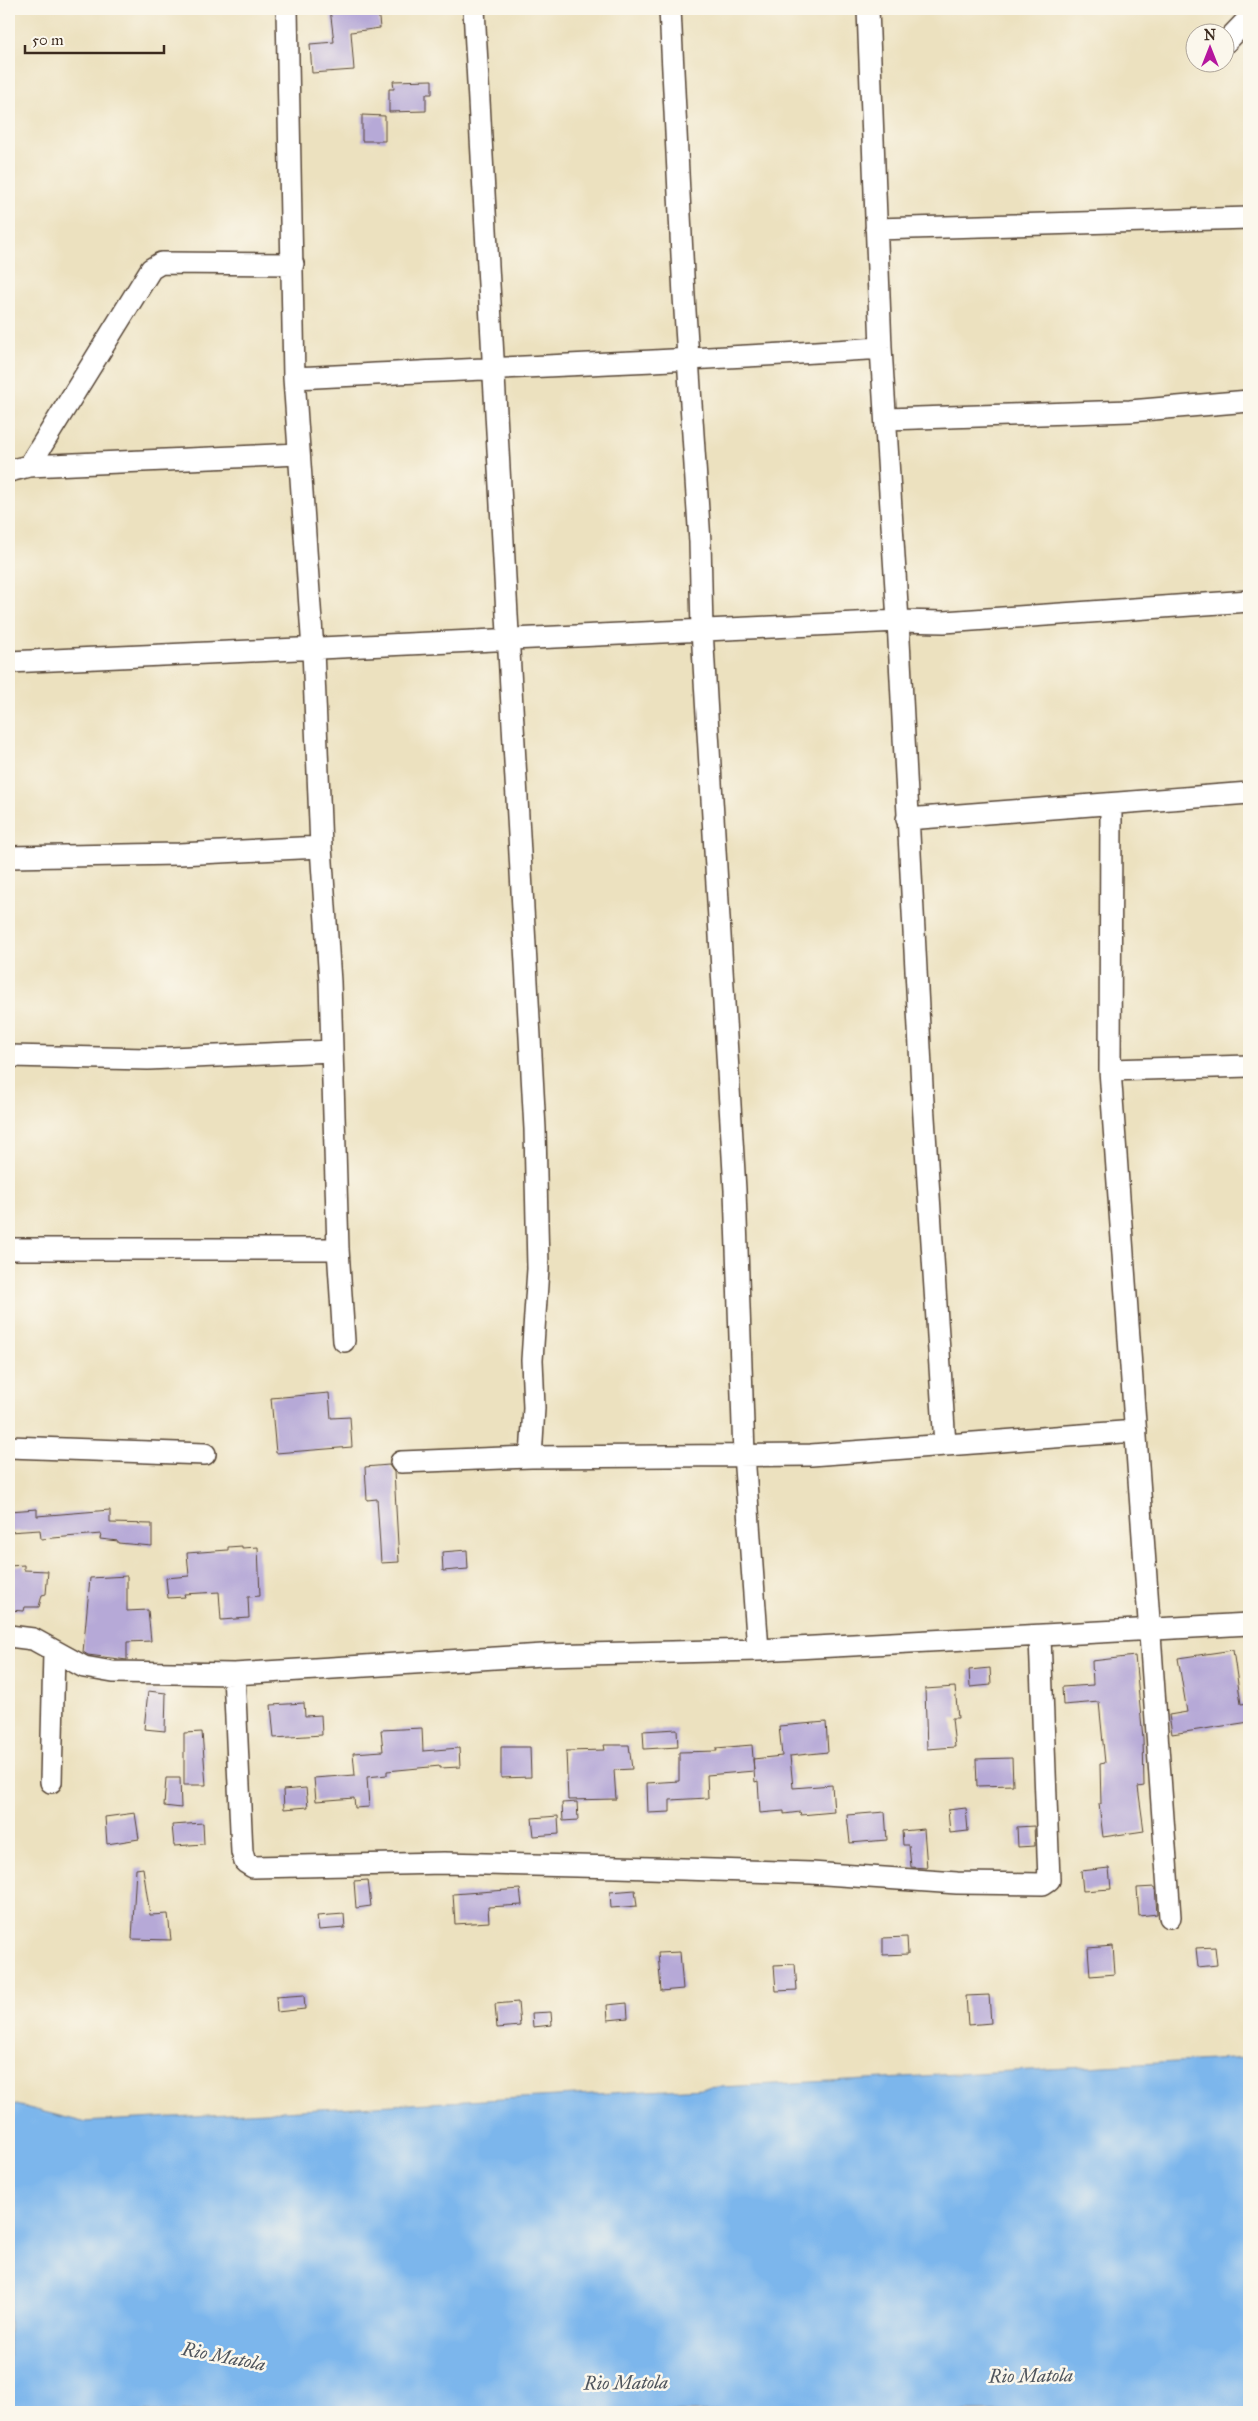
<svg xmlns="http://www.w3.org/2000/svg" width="1258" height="2421" font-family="'IM FELL Great Primer',serif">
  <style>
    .water { fill: #7bb6ec; stroke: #5b7085 }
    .building { fill: #b6a9d7 }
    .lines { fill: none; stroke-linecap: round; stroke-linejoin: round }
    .street-casing { stroke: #564536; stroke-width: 24 }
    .street { stroke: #fff; stroke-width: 21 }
    .labels { text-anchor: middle; stroke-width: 5; stroke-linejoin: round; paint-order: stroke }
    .water-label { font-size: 19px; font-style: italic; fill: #4e545c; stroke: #fbf7ec }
  </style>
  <rect width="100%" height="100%" fill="#fbf7ec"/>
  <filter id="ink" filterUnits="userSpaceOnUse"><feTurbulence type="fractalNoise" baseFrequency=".02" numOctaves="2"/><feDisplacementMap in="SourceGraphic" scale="10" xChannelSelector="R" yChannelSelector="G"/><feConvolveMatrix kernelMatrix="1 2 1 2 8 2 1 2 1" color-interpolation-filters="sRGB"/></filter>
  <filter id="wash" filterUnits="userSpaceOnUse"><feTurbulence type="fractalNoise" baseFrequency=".0096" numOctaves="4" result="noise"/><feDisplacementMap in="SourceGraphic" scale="20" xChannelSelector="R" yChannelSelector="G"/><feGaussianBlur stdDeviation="1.12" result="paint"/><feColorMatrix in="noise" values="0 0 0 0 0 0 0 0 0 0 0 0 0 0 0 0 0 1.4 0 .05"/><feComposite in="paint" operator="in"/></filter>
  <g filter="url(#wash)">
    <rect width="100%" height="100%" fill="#ece1bf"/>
    <!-- water -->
    <path class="water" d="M1249 2058V2412H9V2103L83 2122Z"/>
    <g id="blocks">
      <!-- building -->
      <path class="building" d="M330 9H378L380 28 351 32 354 70 312 73 310 44 334 42Z
        M432 80V94H426V111L389 112V89H394L393 81Z
        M362 115 385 116V141H362Z
        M329 1393 331 1418 350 1417 352 1447 276 1453 271 1398Z
        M389 1465 394 1472 399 1562 381 1563 377 1499 367 1500 365 1467Z
        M37 1509V1516L110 1510V1523L152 1524V1546L118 1543V1541L100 1539 101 1534 41 1539 40 1530 9 1532V1511Z
        M242 1546V1548L258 1547 260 1596 248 1597 249 1618 221 1620 219 1592 184 1594 185 1597 168 1598 166 1578 189 1576 187 1553 228 1550V1547Z
        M467 1550 468 1569 443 1571 442 1552Z
        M24 1565V1570L48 1571 46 1594 42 1595 39 1607H25L24 1611 9 1610V1566Z
        M127 1576V1611L148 1610 151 1641 127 1642V1660L88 1655 83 1652 90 1578Z
        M1233 1650 1241 1704 1249 1703V1722L1172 1734 1169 1715 1187 1712 1178 1658Z
        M1135 1656 1143 1738 1144 1786 1138 1787 1144 1831 1103 1837 1099 1804H1101L1100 1764 1105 1763 1099 1702 1063 1705 1062 1687 1093 1685 1092 1661Z
        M990 1668 991 1685 970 1687 969 1670Z
        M955 1687 958 1718H952L955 1747 927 1749 925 1689Z
        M148 1691 166 1693 165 1731 144 1729Z
        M304 1703 305 1716 321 1715 322 1735 274 1738 271 1705Z
        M826 1722 828 1752 790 1756 793 1788 832 1785 834 1812 801 1815 800 1812 784 1814V1811L760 1813 758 1781 755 1782 753 1759 782 1756 779 1726Z
        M422 1728 423 1751 459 1748 460 1767 440 1768V1766L387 1771V1775L367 1777 369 1807 355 1808 354 1798 316 1801 314 1778 355 1775 353 1753 383 1751 381 1730Z
        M677 1729 678 1747 644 1749 643 1731Z
        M202 1732 206 1785H184V1733Z
        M604 1745H629L632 1769 614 1770 616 1799 568 1800 566 1751 605 1750Z
        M752 1745 754 1771 707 1775 708 1798 670 1800V1812L648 1813 647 1783 679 1781V1752L717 1751 716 1748Z
        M501 1747H530L531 1777 501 1778Z
        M1012 1758 1013 1785 977 1786 976 1759Z
        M166 1778H180L181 1808 164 1806Z
        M306 1788 308 1807 284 1809 283 1790Z
        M577 1802 578 1820 563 1821 562 1803Z
        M966 1808 968 1831 950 1833 948 1810Z
        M885 1812 887 1840 850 1843 847 1815Z
        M135 1813 139 1839 107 1844 105 1817Z
        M558 1816 559 1834 534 1836 532 1818Z
        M203 1823 204 1844 174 1846 172 1825Z
        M1034 1826 1035 1846 1018 1847 1017 1827Z
        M924 1829 927 1868 911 1867 909 1845H903L902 1831Z
        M143 1868 150 1915 168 1914 171 1940 132 1939 136 1869Z
        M1109 1868 1111 1889 1083 1891 1081 1871Z
        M368 1880 371 1906 356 1908 354 1881Z
        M1155 1887 1157 1914 1139 1916 1137 1888Z
        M520 1889 522 1905 488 1907 489 1922 455 1924 453 1894Z
        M635 1890 637 1906 611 1908 610 1892Z
        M344 1914 345 1928 319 1930 317 1916Z
        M907 1937 908 1954 883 1955V1938Z
        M1113 1946 1115 1974 1090 1976 1088 1948Z
        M1215 1947 1217 1965 1198 1967 1196 1948Z
        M680 1952 683 1989 661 1991 658 1953Z
        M795 1964 797 1990 776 1991 774 1965Z
        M304 1995 305 2009 277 2012 276 1997Z
        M989 1995 991 2023 968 2025 966 1996Z
        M518 2002 520 2026 497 2028 495 2004Z
        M627 2003 628 2018 608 2020 607 2005Z
        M551 2012 552 2025 533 2027 532 2013Z"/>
    </g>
  </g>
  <g filter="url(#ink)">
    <use href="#blocks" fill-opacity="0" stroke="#564536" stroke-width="1"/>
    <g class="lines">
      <!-- street casing -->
      <g class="street-casing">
        <path id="street" d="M287 9 294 378 313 650 321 847 330 982 338 1249 344 1341
          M474 9 535 1129 538 1269 532 1360 534 1408 531 1457
          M670 9 684 296 700 542 702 630 735 1190 744 1454 758 1650
          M868 9 881 348 898 621 922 1086 945 1445
          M1226 42 1249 18
          M876 229 1249 218
          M294 378C490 368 685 361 881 348
          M887 419 1130 411 1249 401
          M29 466 299 454
          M9 471 29 466 151 269 161 263 293 264
          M9 662C305 650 602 634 898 621L944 622 1249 601
          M1111 805 1110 1070 1170 1917
          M907 819 1249 793
          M9 857 179 854 321 847
          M9 1056 148 1059 332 1051
          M1110 1070 1249 1066
          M9 1249H338
          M9 1447 205 1454
          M401 1462 531 1457 811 1455 1136 1431
          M9 1636 33 1639 84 1667 113 1672 234 1674 543 1655 758 1650 1249 1624
          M234 1674 242 1852 245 1862 253 1867 444 1863 618 1867 811 1873 957 1883 1043 1884 1049 1880 1040 1637
          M51 1782 54 1652"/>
      </g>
      <!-- street -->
      <use href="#street" class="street"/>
    </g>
  </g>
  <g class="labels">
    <!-- water labels -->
    <g class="water-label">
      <text transform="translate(224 2356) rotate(11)" y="7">Rio Matola</text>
      <text transform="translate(1031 2375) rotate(-1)" y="7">Rio Matola</text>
      <text transform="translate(626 2382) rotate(-1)" y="7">Rio Matola</text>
    </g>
  </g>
  <!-- margin -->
  <rect width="1258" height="2421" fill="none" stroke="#fbf7ec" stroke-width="30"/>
  <!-- north arrow -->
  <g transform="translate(1210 48)"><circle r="24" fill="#fbf7ec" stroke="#aea59a"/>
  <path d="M0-4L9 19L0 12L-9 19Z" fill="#b5179e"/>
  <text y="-8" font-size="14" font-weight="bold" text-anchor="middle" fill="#3b2a1e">N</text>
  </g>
  <!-- scale -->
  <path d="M25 45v8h139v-8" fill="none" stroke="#3b2a1e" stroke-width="2.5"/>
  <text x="32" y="45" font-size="15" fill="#3b2a1e" stroke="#fbf7ec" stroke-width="4" paint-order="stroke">50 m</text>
</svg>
